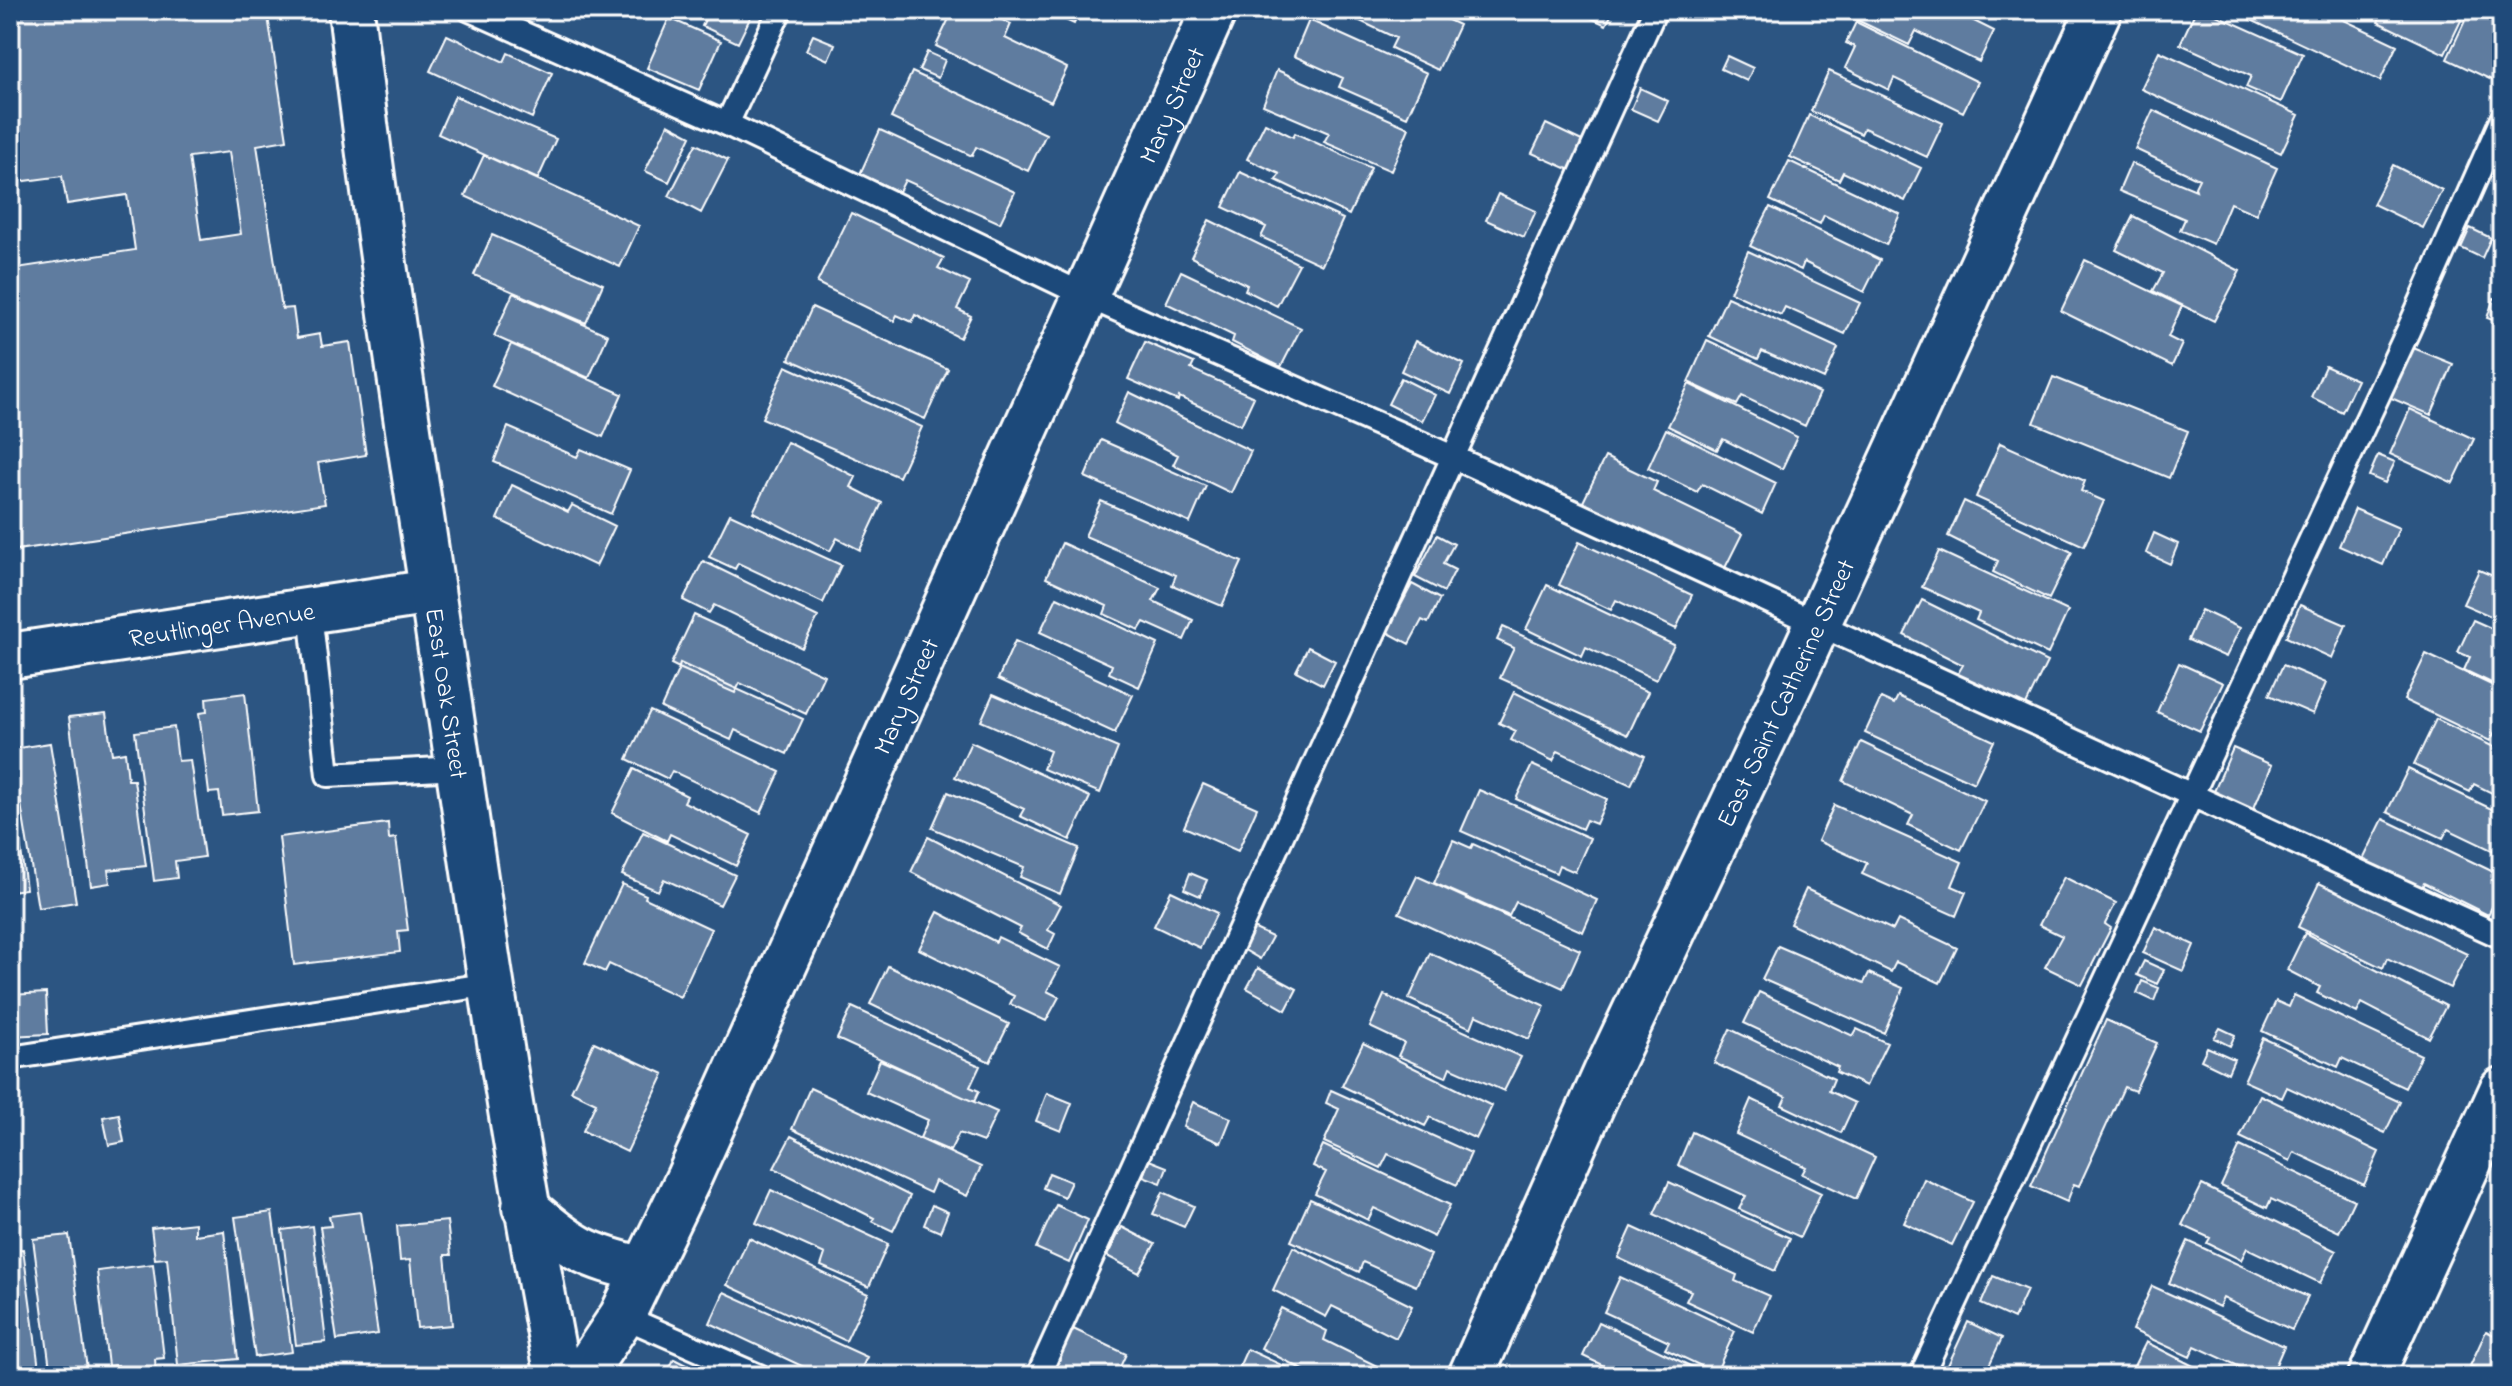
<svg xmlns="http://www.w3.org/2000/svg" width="2512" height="1386" font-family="'Indie Flower',sans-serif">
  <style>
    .building { fill: #5e7c9f; stroke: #fff; stroke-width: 2; fill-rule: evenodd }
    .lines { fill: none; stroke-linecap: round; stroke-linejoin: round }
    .service-casing { stroke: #fff; stroke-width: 28 }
    .minor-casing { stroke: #fff; stroke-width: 50 }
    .tertiary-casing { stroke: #fff; stroke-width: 50 }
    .secondary-casing { stroke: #fff; stroke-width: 50 }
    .service { stroke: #1f4a7a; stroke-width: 22 }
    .minor { stroke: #1f4a7a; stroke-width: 44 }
    .tertiary { stroke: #1f4a7a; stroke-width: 44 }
    .secondary { stroke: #1f4a7a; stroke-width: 44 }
    .labels { text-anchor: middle; stroke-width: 6; stroke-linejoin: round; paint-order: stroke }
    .street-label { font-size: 26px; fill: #fff; stroke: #1f4a7a }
  </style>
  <rect width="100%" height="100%" fill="#2c5582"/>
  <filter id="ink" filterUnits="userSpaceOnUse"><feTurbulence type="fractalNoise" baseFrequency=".0125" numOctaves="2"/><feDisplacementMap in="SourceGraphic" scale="16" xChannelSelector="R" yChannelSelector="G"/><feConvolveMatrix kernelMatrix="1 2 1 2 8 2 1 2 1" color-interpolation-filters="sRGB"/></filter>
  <g filter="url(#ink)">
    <!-- building -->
    <path class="building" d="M10 10H267L287 140 257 145 282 309 293 308 297 338 320 334 322 346 350 342 366 455 318 463 325 504 10 551V269L135 250 127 195 67 204 62 176 10 183ZM229 152 241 234 201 240 189 157Z
      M709 10H754L738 43 702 26Z
      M953 10H981L1011 24 1005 38 1067 68 1051 102 936 46Z
      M1043 10H1080L1074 24Z
      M1337 10H1427L1459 25 1438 70 1391 48 1396 38Z
      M1574 10H1614L1606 25Z
      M1857 10H1952L1994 31 1979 62 1916 31 1909 45 1853 18Z
      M2196 10H2205L2303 54 2281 102 2246 87 2251 76 2180 44Z
      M2230 10H2323L2397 45 2380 81Z
      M2383 10H2466L2445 54 2378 22Z
      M2470 10H2502V75L2498 83 2447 59Z
      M669 18 721 41 699 90 647 68Z
      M1309 20 1427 73 1407 117 1339 87 1343 78 1294 56Z
      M1856 22 1978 82 1963 112 1894 78 1889 90 1845 68 1855 47 1846 43Z
      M447 35 504 62 508 53 552 73 532 118 430 71Z
      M813 35 835 44 828 60 806 50Z
      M2159 51 2299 115 2281 153 2141 89Z
      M927 52 945 60 938 78 919 70Z
      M1727 56 1753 68 1747 81 1721 69Z
      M1277 70 1409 128 1391 171 1324 142 1329 133 1263 105Z
      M1829 71 1943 123 1927 157 1864 128 1861 134 1811 111Z
      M912 72 1046 134 1028 171 976 147 972 156 891 118Z
      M1640 88 1668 101 1658 121 1631 109Z
      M455 96 556 139 538 179 438 134Z
      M2153 110 2277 168 2256 214 2230 203 2213 244 2180 230 2185 219 2119 191 2131 163 2196 190 2195 187 2199 179 2135 149Z
      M1809 115 1921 168 1905 201 1843 172 1839 180 1790 157Z
      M1265 123 1293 137 1295 133 1371 168 1349 215 1276 180 1280 174 1247 159Z
      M668 124 691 136 669 182 645 171Z
      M1546 124 1584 142 1570 170 1532 153Z
      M880 130 1015 192 1000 223 905 180 899 192 860 174Z
      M696 144 728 160 701 213 669 196Z
      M484 155 639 226 620 267 465 196Z
      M1789 161 1900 214 1886 245 1824 215 1820 224 1770 200Z
      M2393 165 2442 190 2423 228 2373 204Z
      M1240 172 1343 219 1322 265 1261 237 1266 227 1223 207Z
      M1498 194 1536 211 1524 237 1486 220Z
      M1770 207 1880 260 1864 292 1804 262 1801 270 1750 246Z
      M851 213 944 258 938 268 970 283 957 309 971 316 960 338 915 315 912 322 897 315 894 321 817 283Z
      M2133 216 2240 271 2214 321 2153 291 2163 273 2116 250Z
      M1209 220 1299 264 1277 306 1245 290 1247 285 1191 257Z
      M2470 228 2491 238 2482 258 2461 248Z
      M492 235 603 284 586 323 474 275Z
      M1748 251 1860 303 1845 334 1785 307 1781 315 1730 292Z
      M2085 260 2182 306 2168 337 2182 344 2172 366 2061 311Z
      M1181 271 1301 328 1281 367 1232 342 1234 336 1166 303Z
      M513 293 608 335 589 378 494 336Z
      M1727 297 1838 348 1824 379 1762 351 1758 359 1709 336Z
      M2494 298 2502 301 2498 322 2487 318Z
      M812 307 948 369 925 419 789 359Z
      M1707 340 1820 393 1805 426 1742 396 1737 405 1688 382Z
      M1415 341 1464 364 1450 394 1401 371Z
      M1145 342 1194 363 1191 369 1254 397 1241 425 1179 397 1178 401 1128 379Z
      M511 344 622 394 603 437 492 386Z
      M2406 345 2453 364 2431 415 2384 395Z
      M786 366 922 427 899 477 762 418Z
      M2325 366 2357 380 2342 412 2311 397Z
      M2053 377 2188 431 2169 478 2034 423Z
      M1401 378 1435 395 1422 421 1388 404Z
      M1689 384 1797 437 1782 469 1723 439 1717 450 1668 426Z
      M1129 392 1251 451 1231 493 1173 465 1178 455 1115 423Z
      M2410 409 2474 439 2453 483 2390 454Z
      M508 427 577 457 581 449 630 470 611 514 494 462Z
      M1666 429 1776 483 1762 514 1702 484 1697 492 1648 468Z
      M1101 440 1206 486 1190 523 1085 477Z
      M787 442 856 477 851 487 882 503 860 550 837 538 830 551 753 512Z
      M2000 443 2085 481 2081 491 2104 501 2084 546 1976 497Z
      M2378 455 2395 462 2385 483 2369 476Z
      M1605 457 1657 482 1653 491 1742 534 1722 574 1581 506Z
      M512 485 568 512 572 505 615 526 596 566 497 519Z
      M1101 501 1242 562 1222 606 1172 585 1176 575 1085 536Z
      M1964 501 2072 552 2049 599 1993 572 1998 561 1948 536Z
      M2355 509 2399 528 2383 565 2339 546Z
      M730 514 841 565 823 603 738 563 735 569 709 557Z
      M2154 533 2178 544 2170 564 2146 553Z
      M1437 535 1454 544 1443 564 1455 570 1444 592 1415 577Z
      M1579 542 1692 595 1676 629 1616 600 1611 610 1559 585Z
      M1062 543 1160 588 1153 601 1193 620 1184 640 1144 622 1139 630 1104 614 1107 606 1046 578Z
      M1939 551 2068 611 2048 654 1976 620 1979 613 1922 587Z
      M703 561 818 617 802 648 714 605 709 613 683 600Z
      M2479 570 2500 579 2502 574V621L2463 604Z
      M1412 584 1440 599 1428 623 1422 620 1409 644 1387 632Z
      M1547 585 1674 645 1656 680 1586 647 1582 656 1526 629Z
      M1057 597 1158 644 1139 687 1109 673 1112 665 1040 632Z
      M1922 600 2047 662 2024 709 1957 675 1963 665 1904 635Z
      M2300 605 2346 625 2332 658 2286 637Z
      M2201 610 2240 628 2226 657 2188 640Z
      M694 615 824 675 806 714 740 683 737 689 680 663 679 668 671 664Z
      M2473 620 2502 633V688L2464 670 2470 657 2458 652Z
      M1503 627 1648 692 1628 735 1500 678 1514 648 1497 640Z
      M1015 641 1133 695 1115 733 998 679Z
      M1308 647 1335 661 1323 685 1296 671Z
      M2426 654 2502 690V731L2497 728 2490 741 2404 700Z
      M680 663 737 689 735 693 679 668Z
      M2179 663 2223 683 2200 731 2157 712Z
      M2283 665 2326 683 2313 714 2269 695Z
      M679 668 735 693 737 689 803 719 787 754 735 730 731 740 661 708Z
      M1514 692 1645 756 1631 785 1558 751 1553 761 1511 740 1516 731 1499 723Z
      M245 693 258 811 222 815 219 792 209 793 199 713 207 712 206 698Z
      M993 694 1118 748 1100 793 1043 769 1050 751 981 721Z
      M1898 696 1994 741 1974 783 1865 733 1881 698 1894 704Z
      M650 711 780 772 761 813 672 771 668 779 627 759Z
      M106 713 112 754 125 752 128 780H134L146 866 108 870 110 883 91 886 69 717Z
      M2436 719 2502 751V798L2474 784 2470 792 2414 765Z
      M174 727 178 761 190 760 204 857 175 861 177 878 154 881 135 732Z
      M971 742 1090 797 1070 840 1020 816 1024 809 955 777Z
      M1861 742 1985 801 1961 850 1908 825 1913 815 1843 781Z
      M50 743 76 902 38 908 12 749Z
      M2233 748 2272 765 2252 813 2212 796Z
      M10 765 26 889 10 891Z
      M1532 765 1607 799 1596 824 1586 820 1582 829 1516 799Z
      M634 769 687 796 684 802 751 835 736 866 670 834 667 841 612 813Z
      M2408 769 2502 814V855L2448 829 2443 838 2387 812Z
      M1203 784 1257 808 1238 851 1184 827Z
      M1479 790 1590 838 1575 872 1559 865 1556 873 1461 831Z
      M948 792 1079 848 1060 894 1020 877 1024 867 932 828Z
      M1834 805 1962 862 1952 886 1966 892 1956 916 1862 874 1867 863 1818 841Z
      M2383 819 2502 876V887L2488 915 2424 883 2418 895 2359 868Z
      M388 823 389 839 396 838 408 930 398 931 400 952 294 965 279 837Z
      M643 832 735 875 720 905 664 879 658 891 622 875Z
      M928 837 1061 905 1048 930 1055 934 1048 949 1018 933 1021 928 911 872Z
      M1453 840 1471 848 1473 844 1597 900 1583 932 1516 902 1509 916 1434 883Z
      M1190 873 1207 880 1200 896 1184 889Z
      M1417 876 1580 950 1563 988 1399 913Z
      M2064 877 2116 903 2105 924 2111 928 2082 985 2045 967 2062 936 2039 925Z
      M2319 883 2467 954 2450 988 2387 958 2383 968 2298 927Z
      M622 884 646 895 645 898 711 929 680 997 609 964 605 972 585 963Z
      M1806 889 1893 930 1898 920 1957 948 1940 983 1896 962 1891 972 1790 924Z
      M1171 891 1217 913 1200 948 1154 926Z
      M938 912 996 942 998 937 1060 967 1047 991 1059 997 1046 1021 1010 1004 1014 996 919 949Z
      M2155 927 2194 945 2183 971 2143 953Z
      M1253 928 1272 937 1260 959 1243 949Z
      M2305 933 2446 1006 2429 1038 2362 1003 2357 1013 2317 993 2320 987 2287 970Z
      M1778 946 1864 983 1869 973 1903 988 1884 1033 1762 979Z
      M1430 953 1545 1006 1529 1039 1476 1015 1471 1028 1409 999Z
      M2144 961 2164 970 2157 984 2137 975Z
      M888 966 1009 1024 990 1062 870 1004Z
      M1258 968 1297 989 1286 1010 1247 988Z
      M2142 981 2159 988 2154 1001 2137 993Z
      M1759 992 1853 1036 1857 1029 1887 1043 1866 1086 1836 1072 1838 1067 1744 1023Z
      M46 993 48 1034 10 1036V995Z
      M1384 995 1521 1057 1504 1091 1450 1067 1446 1077 1398 1056 1404 1043 1370 1027Z
      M2294 995 2421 1055 2405 1088 2342 1058 2338 1067 2262 1031 2276 1001 2289 1007Z
      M852 1007 980 1066 970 1087 979 1091 974 1102 837 1039Z
      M2106 1020 2157 1043 2135 1091 2124 1087 2079 1186 2074 1184 2067 1202 2031 1186Z
      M2220 1028 2235 1035 2230 1046 2214 1038Z
      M1730 1029 1834 1079 1829 1091 1855 1103 1841 1133 1782 1105 1786 1097 1714 1063Z
      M2263 1038 2400 1102 2385 1133 2287 1087 2282 1098 2244 1081Z
      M594 1042 664 1074 627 1152 583 1131 596 1103 571 1091Z
      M1363 1043 1492 1106 1476 1139 1430 1117 1425 1126 1342 1086Z
      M2207 1047 2234 1059 2228 1073 2201 1060Z
      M880 1060 997 1112 983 1142 959 1133 950 1151 920 1138 928 1120 866 1092Z
      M810 1088 981 1167 967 1196 935 1181 930 1193 792 1129Z
      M1331 1090 1471 1153 1457 1185 1388 1154 1381 1168 1324 1142 1339 1109 1326 1103Z
      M1047 1093 1072 1103 1061 1131 1036 1121Z
      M2260 1095 2379 1152 2364 1185 2294 1152 2290 1161 2240 1137Z
      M1751 1099 1875 1157 1856 1199 1802 1174 1806 1167 1736 1134Z
      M1193 1102 1231 1118 1221 1143 1183 1127Z
      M119 1114 124 1142 109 1145 103 1117Z
      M1692 1132 1821 1193 1800 1237 1739 1209 1746 1196 1678 1165Z
      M791 1136 910 1196 893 1231 872 1221 874 1218 774 1168Z
      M1323 1145 1450 1205 1434 1237 1374 1208 1368 1220 1315 1194 1326 1172 1313 1166Z
      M2240 1146 2354 1200 2339 1232 2271 1199 2267 1208 2221 1186Z
      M1149 1160 1167 1167 1161 1183 1143 1176Z
      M1049 1173 1071 1182 1064 1197 1043 1188Z
      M1924 1179 1973 1202 1952 1245 1904 1223Z
      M1669 1182 1790 1238 1775 1271 1654 1214Z
      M2202 1185 2336 1251 2320 1283 2247 1248 2241 1260 2207 1243 2210 1238 2182 1225Z
      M771 1190 888 1244 869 1287 821 1266 825 1254 756 1223Z
      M1163 1192 1194 1206 1184 1227 1153 1214Z
      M1310 1199 1431 1255 1416 1286 1363 1262 1359 1272 1291 1241Z
      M932 1205 948 1212 940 1232 924 1225Z
      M1056 1205 1088 1220 1069 1263 1036 1248Z
      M272 1212 292 1352 255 1357 235 1217Z
      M360 1212 378 1334 337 1340 320 1227 331 1226 329 1216Z
      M447 1221 451 1255H445L452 1325 417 1328 410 1260 400 1261 397 1226Z
      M195 1223V1235L224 1231 238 1359 178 1365 167 1258 155 1259 151 1228Z
      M312 1226 326 1342 296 1345 282 1230Z
      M1122 1227 1155 1244 1139 1273 1107 1256Z
      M1632 1227 1737 1275 1735 1281 1769 1296 1753 1332 1686 1301 1691 1291 1618 1258Z
      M69 1235 88 1376H51L33 1239Z
      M749 1238 868 1294 846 1341 727 1285Z
      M2188 1241 2308 1297 2292 1330 2223 1298 2219 1307 2169 1283Z
      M1293 1247 1412 1306 1396 1338 1332 1306 1326 1317 1273 1290Z
      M23 1249 40 1376H10V1250Z
      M153 1264 164 1358 155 1359 156 1371 119 1375 118 1365 108 1366 97 1271Z
      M1993 1276 2027 1290 2014 1319 1981 1304Z
      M1620 1277 1735 1331 1716 1373 1665 1349 1669 1342 1604 1312Z
      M2152 1286 2284 1346 2271 1376H2260L2195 1346 2190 1357 2132 1330Z
      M724 1292 867 1357 858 1376H823L710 1323Z
      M1281 1308 1327 1331 1324 1340 1383 1369 1379 1376H1315L1261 1348Z
      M1599 1322 1711 1376H1625L1583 1356Z
      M1968 1322 2002 1338 1984 1376H1943Z
      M1067 1326 1126 1354 1116 1376H1054L1046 1372Z
      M2486 1331 2502 1339V1376H2493L2470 1366Z
      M2146 1342 2213 1376H2129Z
      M1247 1349 1305 1376H1235Z
      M674 1359 708 1376H666Z"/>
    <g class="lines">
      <!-- service casing -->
      <g class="service-casing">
        <path id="service" d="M470 10 727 124 780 10
          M727 124 1086 296 1453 457 2502 937
          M310 612 328 775 459 768
          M10 1058 491 984
          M622 1316 759 1376
          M1038 1376 1655 10
          M1921 1376 2408 331 2502 119"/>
      </g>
      <!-- minor casing -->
      <g class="minor-casing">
        <g id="minor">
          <path id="s1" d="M10 656 432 592"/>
          <path id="s2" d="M582 1376 622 1316 689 1177 1214 10"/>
          <path id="s3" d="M1471 1376 1606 1073 1802 658 2099 10"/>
        </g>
      </g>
      <!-- tertiary casing -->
      <g class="tertiary-casing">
        <path id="tertiary" d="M2371 1376 2502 1090"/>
      </g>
      <!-- secondary casing -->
      <g class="secondary-casing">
        <g id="secondary">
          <path id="s4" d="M351 10C377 233 412 455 445 677 480 910 513 1144 558 1376"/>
          <path d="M525 1207C571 1248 585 1256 645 1270"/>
        </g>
      </g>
      <!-- service -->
      <use href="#service" class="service"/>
      <!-- minor -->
      <use href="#minor" class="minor"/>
      <!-- tertiary -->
      <use href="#tertiary" class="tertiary"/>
      <!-- secondary -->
      <use href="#secondary" class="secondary"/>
    </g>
  </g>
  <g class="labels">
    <!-- street labels -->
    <g class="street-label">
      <text dy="9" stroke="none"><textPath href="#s2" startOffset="1402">Mary Street</textPath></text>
      <text dy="9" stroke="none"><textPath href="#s1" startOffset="214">Reutlinger Avenue</textPath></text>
      <text dy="9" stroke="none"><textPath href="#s3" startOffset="752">East Saint Catherine Street</textPath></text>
      <text dy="9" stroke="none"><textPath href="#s4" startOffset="690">East Oak Street</textPath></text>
      <text dy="9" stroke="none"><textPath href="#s2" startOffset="754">Mary Street</textPath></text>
    </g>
  </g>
  <!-- margin -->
  <rect width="2512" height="1386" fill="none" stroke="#1f4a7a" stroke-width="40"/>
  <rect x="20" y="20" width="2472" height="1346" fill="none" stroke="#fff" stroke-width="3" filter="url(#ink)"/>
</svg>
